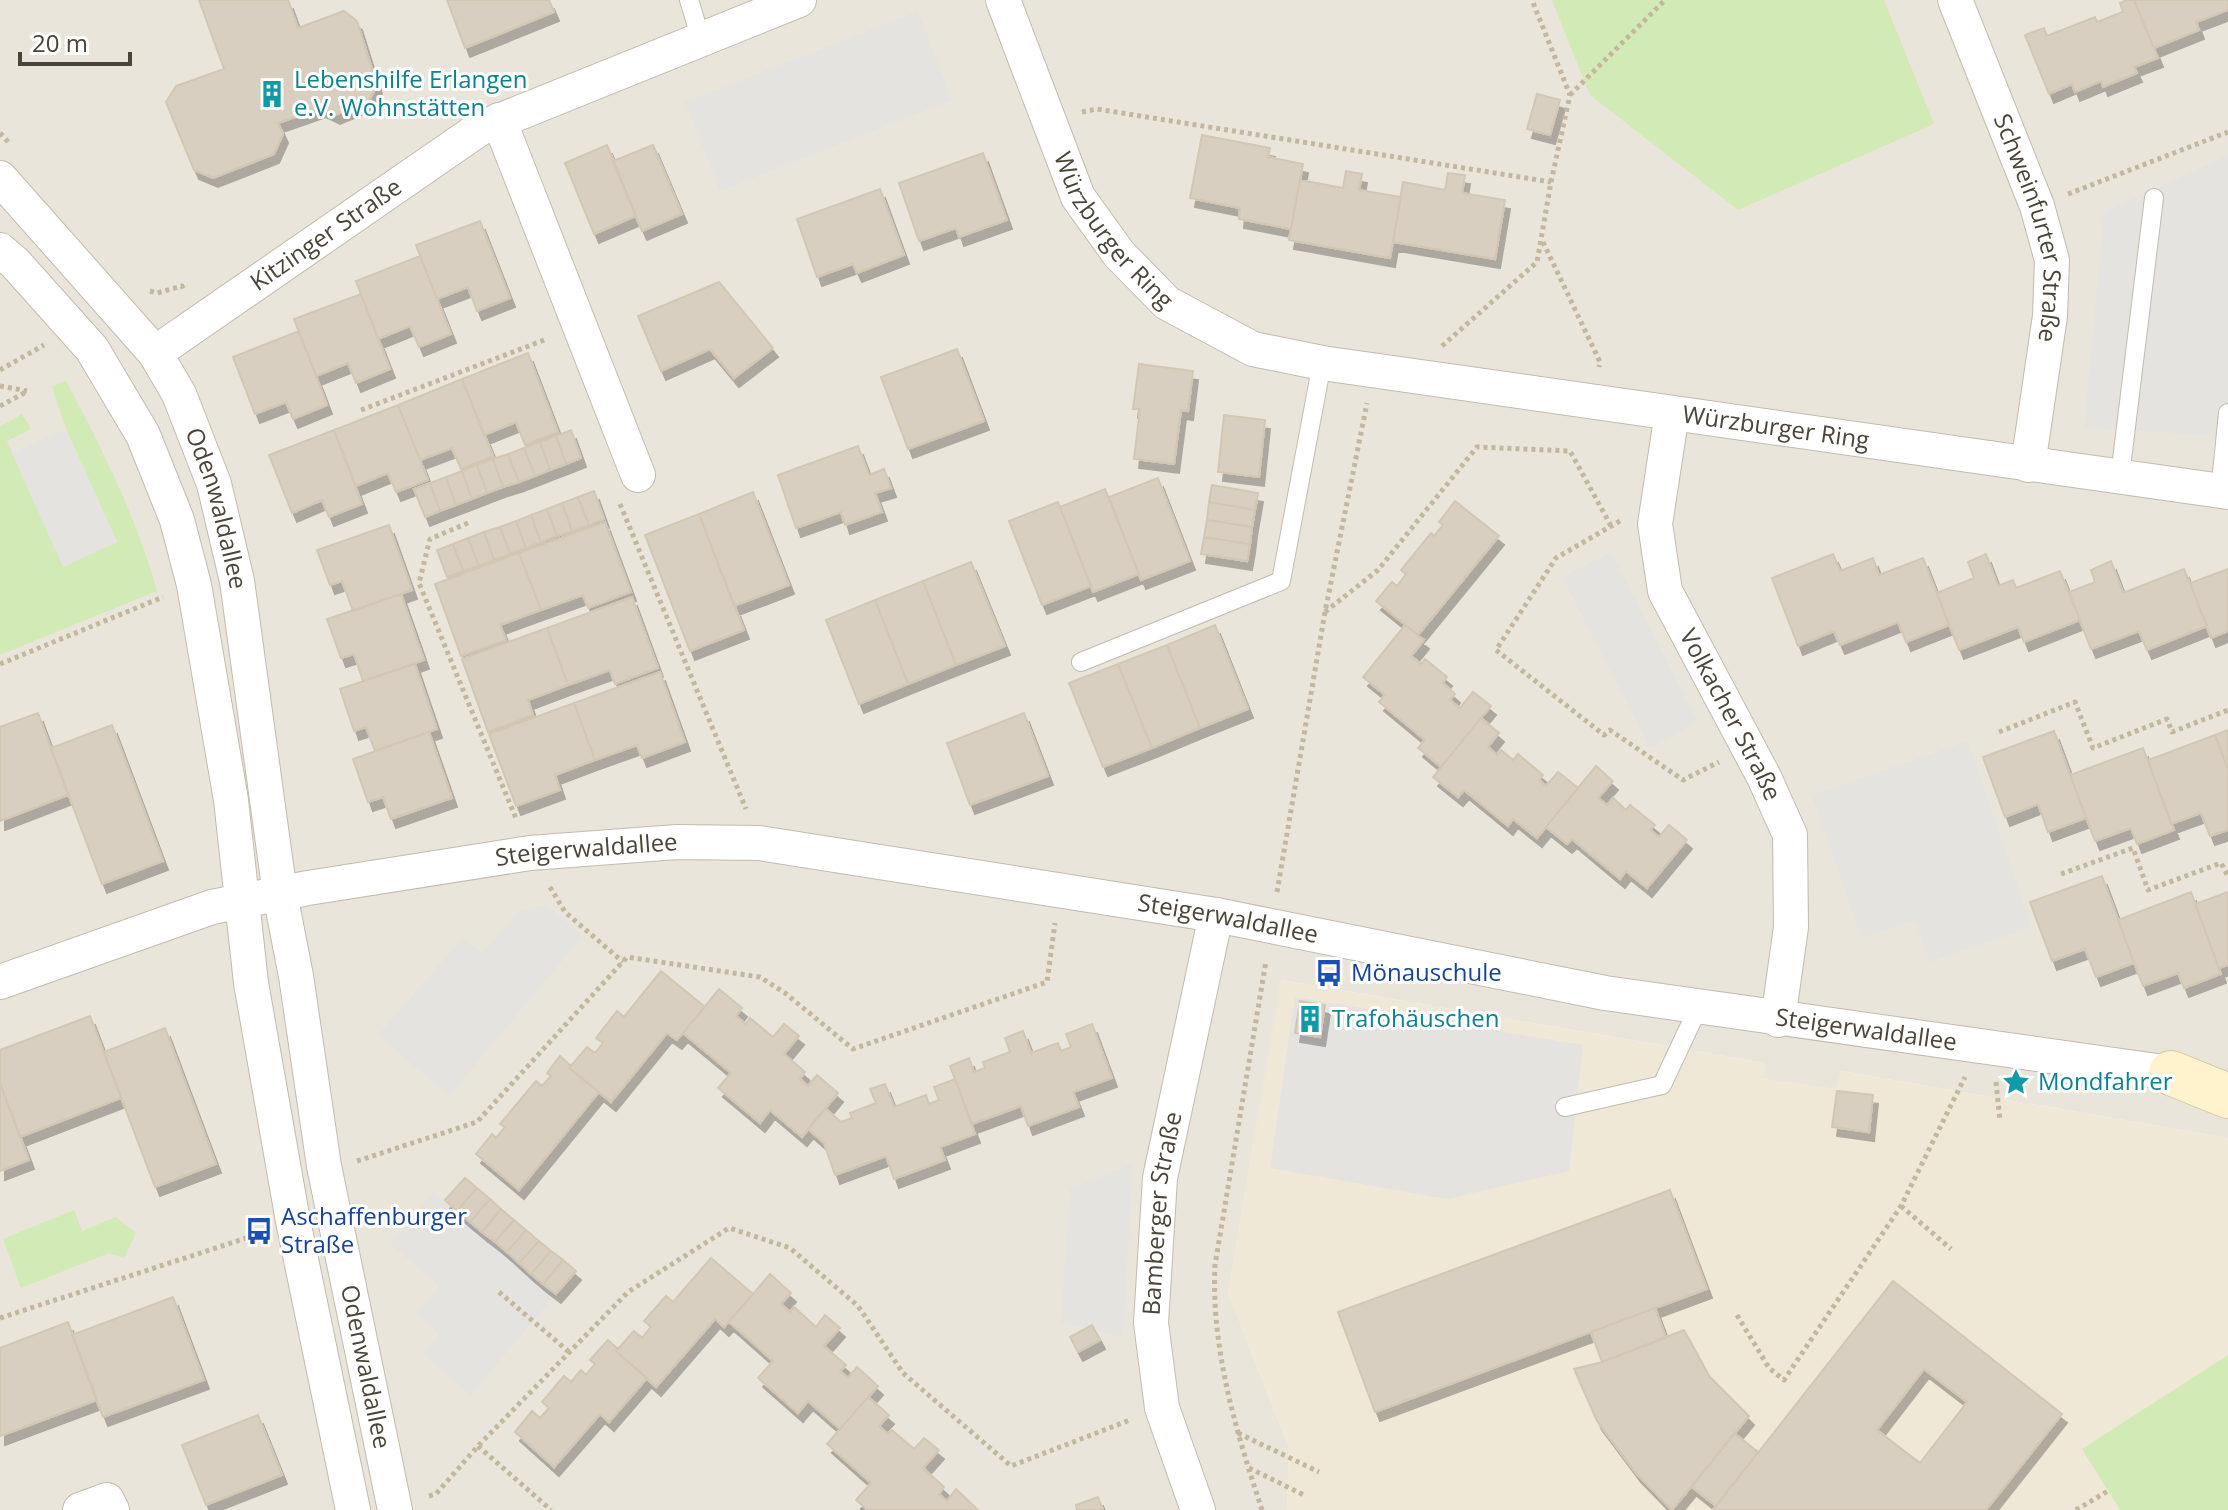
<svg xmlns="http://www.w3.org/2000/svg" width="2228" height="1510" font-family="'Open Sans',sans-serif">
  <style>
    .residential { fill: #eae5da }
    .education { fill: #efe8d6 }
    .green { fill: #d2eab5 }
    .parking { fill: #e5e3e0 }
    .building { fill: #d8cfc1; stroke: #d3c7b4; stroke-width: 2; fill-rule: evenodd; filter: url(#shadow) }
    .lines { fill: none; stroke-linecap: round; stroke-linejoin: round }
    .lane-casing { stroke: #c2bbae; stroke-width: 20 }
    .street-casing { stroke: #c2bbae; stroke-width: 36 }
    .secondary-casing { stroke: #d6c79b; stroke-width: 46 }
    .path { stroke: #c4b79f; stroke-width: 5; stroke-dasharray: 4 4; stroke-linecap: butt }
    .lane { stroke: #fff; stroke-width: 18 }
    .street { stroke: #fff; stroke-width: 34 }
    .secondary { stroke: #fff3cd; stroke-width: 44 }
    .labels { text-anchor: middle; stroke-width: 6; stroke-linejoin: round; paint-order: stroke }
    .culture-label { font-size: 24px; fill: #0d838f; stroke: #fff; text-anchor: start }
    .street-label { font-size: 24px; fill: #4b4439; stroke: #fff }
    .transit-label { font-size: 24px; fill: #164399; stroke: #fff; text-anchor: start }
  </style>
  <defs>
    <filter id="shadow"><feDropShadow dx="5" dy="9" stdDeviation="0" flood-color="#0004"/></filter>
  </defs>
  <rect width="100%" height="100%" fill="#f6f3ec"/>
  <!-- residential -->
  <path class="residential" d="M0 0H2228V1138L1841 1071 1836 1089 1762 1079 1765 1063 1282 980 1228 1292 1289 1448 1287 1510H0Z"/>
  <!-- education -->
  <path class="education" d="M1281 980 1765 1063 1763 1079 1836 1089 1840 1071 2228 1138V1510H1287L1289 1448 1228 1292Z"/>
  <!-- green -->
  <path class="green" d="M1552 0H1884L1934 124 1738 210 1590 95Z
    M66 380C102 450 136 515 157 591L0 655V427L22 414 31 429 7 441 63 566 117 542 66 429 52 387Z
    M74 1210 82 1231 116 1217 136 1233 124 1258 109 1253 21 1288 3 1239Z
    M2228 1355V1510H2120L2082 1449Z"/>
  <!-- parking -->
  <path class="parking" d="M918 11 952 100 720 191 685 102Z
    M2228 155V436L2084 428 2104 212Z
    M66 429 117 542 63 567 12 453Z
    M1611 552 1698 722 1650 748 1562 577Z
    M1968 741 2032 927 1930 962 1915 920 1861 938 1812 795Z
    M547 905 583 936 449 1096 378 1035 463 937 482 953 519 911Z
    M1295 997 1583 1045 1569 1171 1447 1199 1270 1168Z
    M1133 1163 1123 1337 1061 1322 1070 1189Z
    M434 1191 556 1294 471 1395 422 1354 439 1334 416 1314 439 1286 390 1244Z"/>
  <!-- building -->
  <path class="building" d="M199 0H288L298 28 344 11 357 21 377 85 369 101 335 115 321 108 278 123 283 134 274 154 213 178 194 170 166 102 176 86 224 69Z
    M447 0H549L554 12 465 48Z
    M2127 0H2134L2158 58 2134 67 2137 73 2103 87 2101 81 2075 92 2072 84 2049 94 2025 35 2044 28 2047 36 2095 17 2097 22 2123 12 2120 3Z
    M2134 0H2228V10L2196 22 2199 30 2154 48Z
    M1537 94 1560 100 1550 135 1527 129Z
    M1202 135 1270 148 1268 157 1303 164 1291 229 1239 219 1240 208 1190 198Z
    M607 145 636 216 594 234 565 163Z
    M653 145 682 214 642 231 613 161Z
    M983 153 1007 220 959 237 956 228 919 241 899 183Z
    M1346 171 1362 174 1359 190 1401 197 1390 258 1289 240 1300 180 1343 188Z
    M1448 173 1465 175 1462 193 1505 200 1495 259 1393 242 1403 182 1445 190Z
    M880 189 904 255 857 273 853 264 817 277 797 219Z
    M480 221 510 298 477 311 468 287 437 299 416 245Z
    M420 256 451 334 419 347 410 326 378 339 356 281Z
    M719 282 773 348 734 378 710 349 661 371 638 316Z
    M361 294 390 369 356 383 348 363 316 376 294 319Z
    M299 331 327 405 293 419 286 402 255 414 233 357Z
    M957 349 984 421 908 449 881 377Z
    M528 353 558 432 525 445 516 422 484 435 462 379Z
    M1139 364 1193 371 1188 411 1181 410 1174 464 1134 459 1140 409H1133Z
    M462 379 493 456 461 469 452 448 420 460 398 405Z
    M398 405 428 480 396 492 388 473 356 486 334 430Z
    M1224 415 1265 420 1259 477 1218 472Z
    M334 430 362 504 329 517 322 500 292 513 269 455Z
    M571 430 581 458 566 464 556 436Z
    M556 436 566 464 550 470 540 442Z
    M540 442 550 470 535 476 524 448Z
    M858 446 869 475 884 469 891 488 875 493 882 512 845 525 841 512 796 528 778 475Z
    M524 448 535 476 519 482 508 454Z
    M508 454 519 482 503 487 493 459Z
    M493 459 503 487 487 493 477 465Z
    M477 465 487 493 472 499 462 471Z
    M462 471 472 499 456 505 446 477Z
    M446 477 456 505 440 511 430 483Z
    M1158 478 1190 561 1141 580 1109 497Z
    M430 483 440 511 425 517 414 489Z
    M1212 485 1258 493 1255 510 1209 502Z
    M1105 489 1139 574 1093 592 1060 507Z
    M594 491 604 519 589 525 578 497Z
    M753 492 789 585 734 606 699 514Z
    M578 497 589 525 572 531 562 503Z
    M1455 501 1499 536 1418 635 1376 601 1392 582 1397 586 1406 574 1401 570 1431 533 1434 536 1443 525 1439 522Z
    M1058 502 1091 586 1042 605 1009 521Z
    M1209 502 1255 510 1252 527 1207 520Z
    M562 503 572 531 557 536 547 509Z
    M547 509 557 536 541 542 531 515Z
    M699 514 744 630 690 651 645 535Z
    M531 515 541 542 526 548 516 521Z
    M1207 520 1252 527 1250 544 1204 537Z
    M516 521 526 548 510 554 500 527Z
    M605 522 631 592 588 608 583 595 541 610 519 553Z
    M389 525 412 590 353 611 342 581 330 585 317 550Z
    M500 527 510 554 494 560 484 532Z
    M484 532 494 560 479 566 468 538Z
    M1204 537 1250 544 1247 561 1201 554Z
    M468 538 479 566 463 571 453 544Z
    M453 544 463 571 447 577 437 550Z
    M519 553 541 610 500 625 506 640 461 656 435 584Z
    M1833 554 1840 571 1873 558 1879 575 1923 558 1949 625 1906 642 1898 622 1840 645 1834 631 1798 646 1772 578Z
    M1986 554 1998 586 2013 580 2016 588 2060 571 2080 620 2024 642 2018 627 1959 650 1937 593 1974 578 1968 562Z
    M2111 561 2123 593 2184 569 2207 626 2147 650 2139 631 2091 649 2069 592 2095 582 2091 570Z
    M971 562 1005 646 956 665 923 581Z
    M2228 569V631L2211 638 2190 583Z
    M923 581 956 665 908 684 875 600Z
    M401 594 424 660 363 681 354 654 341 658 327 619Z
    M632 597 658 668 615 684 610 670 568 685 547 628Z
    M875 600 908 684 859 704 826 620Z
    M1215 625 1248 709 1200 728 1167 645Z
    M1405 625 1424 640 1411 656 1421 664 1425 659 1447 677 1443 683 1455 694 1450 700 1460 708 1473 692 1491 706 1441 767 1418 748 1425 740 1379 702 1385 695 1363 677Z
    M547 628 568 685 528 700 533 715 488 732 462 659Z
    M1167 645 1200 728 1152 748 1118 664Z
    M415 664 437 729 375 751 366 727 354 731 340 689Z
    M1118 664 1152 748 1103 767 1069 683Z
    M660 672 685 742 642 758 637 745 595 760 574 703Z
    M574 703 595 760 555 775 560 790 516 806 489 734Z
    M38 713 68 795 0 821V727Z
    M1024 713 1048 776 970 805 947 743Z
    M1481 718 1499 733 1488 747 1497 755 1501 750 1513 760 1518 754 1543 775 1539 780 1546 786 1558 772 1578 788 1537 838 1513 819 1508 826 1464 790 1458 797 1433 777Z
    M112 725 163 861 102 884 51 748Z
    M2228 730V770L2215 735Z
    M2054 731 2086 818 2048 832 2038 804 2005 817 1983 757Z
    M429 732 452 798 391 819 383 797 368 802 353 759Z
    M2215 735 2228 770V830L2210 836 2201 813 2171 824 2148 760Z
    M2143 748 2174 830 2137 844 2131 828 2095 841 2070 775Z
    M1596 766 1613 781 1598 798 1607 805 1613 798 1626 810 1630 805 1655 825 1650 830 1659 837 1669 825 1687 840 1647 888 1626 871 1620 879 1572 839 1567 844 1546 827Z
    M2102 876 2134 963 2096 977 2085 949 2052 961 2030 902Z
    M2191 892 2221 974 2184 988 2178 973 2143 986 2118 920Z
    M2228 892V965L2219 968 2195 904Z
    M661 971 705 1007 677 1040 667 1033 611 1102 569 1068 587 1047 595 1053 603 1043 596 1038 617 1011 624 1017Z
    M719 989 742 1008 736 1016 746 1024 750 1018 773 1037 784 1024 799 1036 784 1054 805 1072 800 1079 808 1086 817 1075 838 1093 802 1137 770 1110 760 1123 718 1088 731 1073 683 1033Z
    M1300 1001 1325 1005 1320 1037 1295 1033Z
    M90 1016 121 1098 20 1137 0 1083V1050Z
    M1092 1024 1112 1078 1073 1092 1079 1107 1028 1126 1021 1106 972 1124 950 1066 969 1058 974 1072 985 1068 983 1062 1010 1052 1005 1038 1023 1031 1031 1053 1058 1043 1061 1051 1071 1047 1066 1034Z
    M165 1028 216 1164 155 1187 104 1052Z
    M560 1056 571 1066 569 1068 599 1092 519 1190 476 1154 492 1134 496 1138 505 1127 500 1124 536 1081 542 1086 551 1076 547 1073Z
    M955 1079 975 1134 940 1147 945 1160 894 1179 886 1156 835 1175 824 1143 808 1129 825 1108 841 1122 852 1118 850 1113 876 1103 870 1089 885 1084 894 1107 926 1095 929 1104 939 1100 934 1087Z
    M0 1083 29 1160 0 1171Z
    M1837 1091 1873 1095 1869 1132 1832 1127Z
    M465 1178 477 1188 457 1211 445 1200Z
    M477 1188 490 1199 470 1222 457 1211Z
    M1670 1190 1707 1289 1375 1412 1338 1312Z
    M490 1199 501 1209 482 1232 470 1222Z
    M501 1209 514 1220 495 1242 482 1232Z
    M514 1220 526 1230 507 1252 495 1242Z
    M526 1230 539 1241 519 1263 507 1252Z
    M539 1241 551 1251 531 1274 519 1263Z
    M551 1251 563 1260 543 1284 531 1274Z
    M711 1258 753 1294 724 1327 715 1319 656 1387 616 1351 634 1331 642 1338 651 1327 644 1321 666 1296 673 1302Z
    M563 1260 576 1271 556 1294 543 1284Z
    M770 1274 791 1293 781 1304 790 1312 794 1307 816 1327 825 1315 840 1328 824 1346 846 1365 840 1371 848 1378 857 1367 878 1386 840 1429 808 1401 798 1413 758 1378 773 1361 729 1322Z
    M1893 1281 2062 1414 1986 1510H1713ZM1924 1369 1967 1402 1920 1463 1877 1430Z
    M173 1297 204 1380 103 1417 72 1335Z
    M1655 1308 1666 1338 1602 1362 1591 1332Z
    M68 1322 97 1400 0 1436V1348Z
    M1092 1325 1100 1340 1078 1352 1070 1337Z
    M1684 1330 1709 1376 1749 1416 1672 1510 1636 1473 1597 1421 1574 1369 1602 1362Z
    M608 1340 618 1349 616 1351 647 1378 609 1422 600 1414 554 1467 515 1432 532 1411 540 1418 549 1408 542 1402 564 1376 571 1382 581 1370 586 1375 595 1364 590 1360Z
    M868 1397 889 1415 879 1426 888 1434 892 1430 914 1449 924 1438 939 1450 923 1468 944 1487 939 1494 947 1501 956 1489 978 1510H868L856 1500 871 1483 827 1444Z
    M258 1415 282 1475 206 1505 182 1445Z
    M1734 1433 1758 1452 1716 1506 1692 1487Z
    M1098 1497 1103 1510H1077L1076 1505Z"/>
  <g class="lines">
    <!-- lane casing -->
    <g class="lane-casing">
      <path id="lane" d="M689 0 701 39
        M2120 476 2154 198
        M2220 492 2228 413
        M1081 662 1281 581 1322 363
        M1565 1107 1662 1085 1699 1006"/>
    </g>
    <!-- street casing -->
    <g class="street-casing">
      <g id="street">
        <path id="s1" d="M1003 0 1078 197 1119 254 1167 303 1253 349 1322 363 2228 492"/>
        <path id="s2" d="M1955 0 2037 206 2052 260 2050 316 2028 465"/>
        <path d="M499 120 638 475"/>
        <path id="s3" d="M0 178 155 353 179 394 214 484 237 581 280 894 296 976 324 1166 395 1510"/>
        <path d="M0 250 15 263 92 349 143 435 177 520 194 585 231 800 251 983 293 1221 353 1510"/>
        <path id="s4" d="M155 353 479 129 799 0"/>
        <path id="s5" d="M1672 413 1655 524 1665 591 1764 777 1790 835 1791 927 1778 1020"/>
        <path id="s6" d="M0 982 212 907 308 888 530 853 677 842 759 843 1216 915 1605 993 2171 1073"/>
        <path d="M80 1510 107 1500 112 1510"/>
        <path id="s7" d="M1198 1510 1162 1408 1151 1323 1160 1178 1216 915"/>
      </g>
    </g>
    <!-- secondary casing -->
    <g class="secondary-casing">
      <path id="secondary" d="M2171 1073 2228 1096"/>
    </g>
    <!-- path -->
    <path class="path" d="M1570 95 1665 0
      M1082 112 1097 109 1551 182
      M0 133 10 144
      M2068 194 2228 132
      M1543 242 1600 362 1599 367
      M150 291 157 293 182 286 184 290
      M1442 346 1537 262 1551 182 1570 95 1532 0
      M0 370 44 345
      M0 386 27 391
      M0 406 28 391
      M361 410 547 339
      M620 504 746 809
      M1620 521 1556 558 1496 650 1604 735 1610 730 1683 780 1719 762
      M468 523 430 539 419 583 517 821
      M1325 612 1378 570 1477 447 1570 451 1611 526
      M0 664 163 597
      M1999 732 2075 702 2093 748 2167 719 2172 732 2228 710
      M2061 874 2133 848 2148 890 2221 863 2228 876
      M550 887 565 912 623 962
      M1277 892 1325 612 1367 403
      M1996 1082 2000 1121
      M357 1161 477 1122 627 957 760 977 785 993 853 1049 1047 982 1055 923
      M1901 1206 1951 1249
      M499 1292 569 1352
      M1737 1315 1769 1368 1784 1380 1901 1206 1965 1077
      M0 1318 262 1233
      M1238 1433 1319 1472
      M478 1446 551 1510
      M1249 1468 1306 1496
      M429 1496 436 1494 478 1446 628 1292 729 1228 790 1248 858 1306 903 1373 1011 1466 1130 1420
      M1262 1510C1236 1431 1211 1349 1215 1265L1266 961
      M2076 1510 2108 1491"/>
    <!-- lane -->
    <use href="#lane" class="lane"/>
    <!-- street -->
    <use href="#street" class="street"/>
    <!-- secondary -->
    <use href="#secondary" class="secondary"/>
  </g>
  <!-- icons -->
  <defs>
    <g id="building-bare" transform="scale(2.16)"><path d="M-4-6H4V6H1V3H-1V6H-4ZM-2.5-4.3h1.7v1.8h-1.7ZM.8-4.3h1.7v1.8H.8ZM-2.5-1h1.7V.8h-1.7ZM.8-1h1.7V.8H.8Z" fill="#0f9aa8" stroke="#fff" stroke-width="2.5" paint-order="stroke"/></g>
    <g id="bus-bare" transform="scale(2.16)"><path d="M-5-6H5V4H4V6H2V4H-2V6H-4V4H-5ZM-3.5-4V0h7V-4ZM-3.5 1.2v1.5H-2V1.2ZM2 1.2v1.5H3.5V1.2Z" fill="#1a4fb4" stroke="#fff" stroke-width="2.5" paint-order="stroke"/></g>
    <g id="sight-bare" transform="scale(2.16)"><path d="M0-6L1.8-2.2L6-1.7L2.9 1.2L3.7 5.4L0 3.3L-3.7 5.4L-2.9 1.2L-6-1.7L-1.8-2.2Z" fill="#0f9aa8" stroke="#fff" stroke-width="2.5" paint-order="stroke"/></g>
  </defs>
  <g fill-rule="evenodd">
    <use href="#building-bare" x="272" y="94"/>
    <use href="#bus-bare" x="1329" y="973"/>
    <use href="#building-bare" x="1310" y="1019"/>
    <use href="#sight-bare" x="2016" y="1082"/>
    <use href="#bus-bare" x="259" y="1231"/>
  </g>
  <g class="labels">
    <!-- culture labels -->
    <g class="culture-label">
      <text x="294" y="88">Lebenshilfe Erlangen<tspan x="294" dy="28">e.V. Wohnstätten</tspan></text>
      <text x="1332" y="1027">Trafohäuschen</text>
      <text x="2038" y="1090">Mondfahrer</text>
    </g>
    <!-- street labels -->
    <g class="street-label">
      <text dy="8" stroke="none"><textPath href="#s1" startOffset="258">Würzburger Ring</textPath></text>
      <text dy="8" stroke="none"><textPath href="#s2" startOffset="242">Schweinfurter Straße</textPath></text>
      <text dy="8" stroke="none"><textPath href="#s4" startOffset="208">Kitzinger Straße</textPath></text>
      <text dy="8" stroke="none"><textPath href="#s1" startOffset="976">Würzburger Ring</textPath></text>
      <text dy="8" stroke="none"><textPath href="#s3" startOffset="402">Odenwaldallee</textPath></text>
      <text dy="8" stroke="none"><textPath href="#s5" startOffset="320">Volkacher Straße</textPath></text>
      <text dy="8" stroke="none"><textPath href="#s6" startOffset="604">Steigerwaldallee</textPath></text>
      <text dy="8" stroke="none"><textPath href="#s6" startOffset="1252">Steigerwaldallee</textPath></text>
      <text dy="8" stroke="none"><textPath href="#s6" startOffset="1900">Steigerwaldallee</textPath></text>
      <text dy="8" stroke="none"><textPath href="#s7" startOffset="304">Bamberger Straße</textPath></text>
      <text dy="8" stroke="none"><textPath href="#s3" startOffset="1274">Odenwaldallee</textPath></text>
    </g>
    <!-- transit labels -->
    <g class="transit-label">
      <text x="1351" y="981">Mönauschule</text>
      <text x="281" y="1225">Aschaffenburger<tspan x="281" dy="28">Straße</tspan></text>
    </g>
  </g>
  <!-- scale -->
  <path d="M20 52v12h110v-12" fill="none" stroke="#4b4439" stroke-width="4"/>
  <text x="32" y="52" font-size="24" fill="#4b4439" stroke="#ffffff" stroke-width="6" paint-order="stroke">20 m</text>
</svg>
